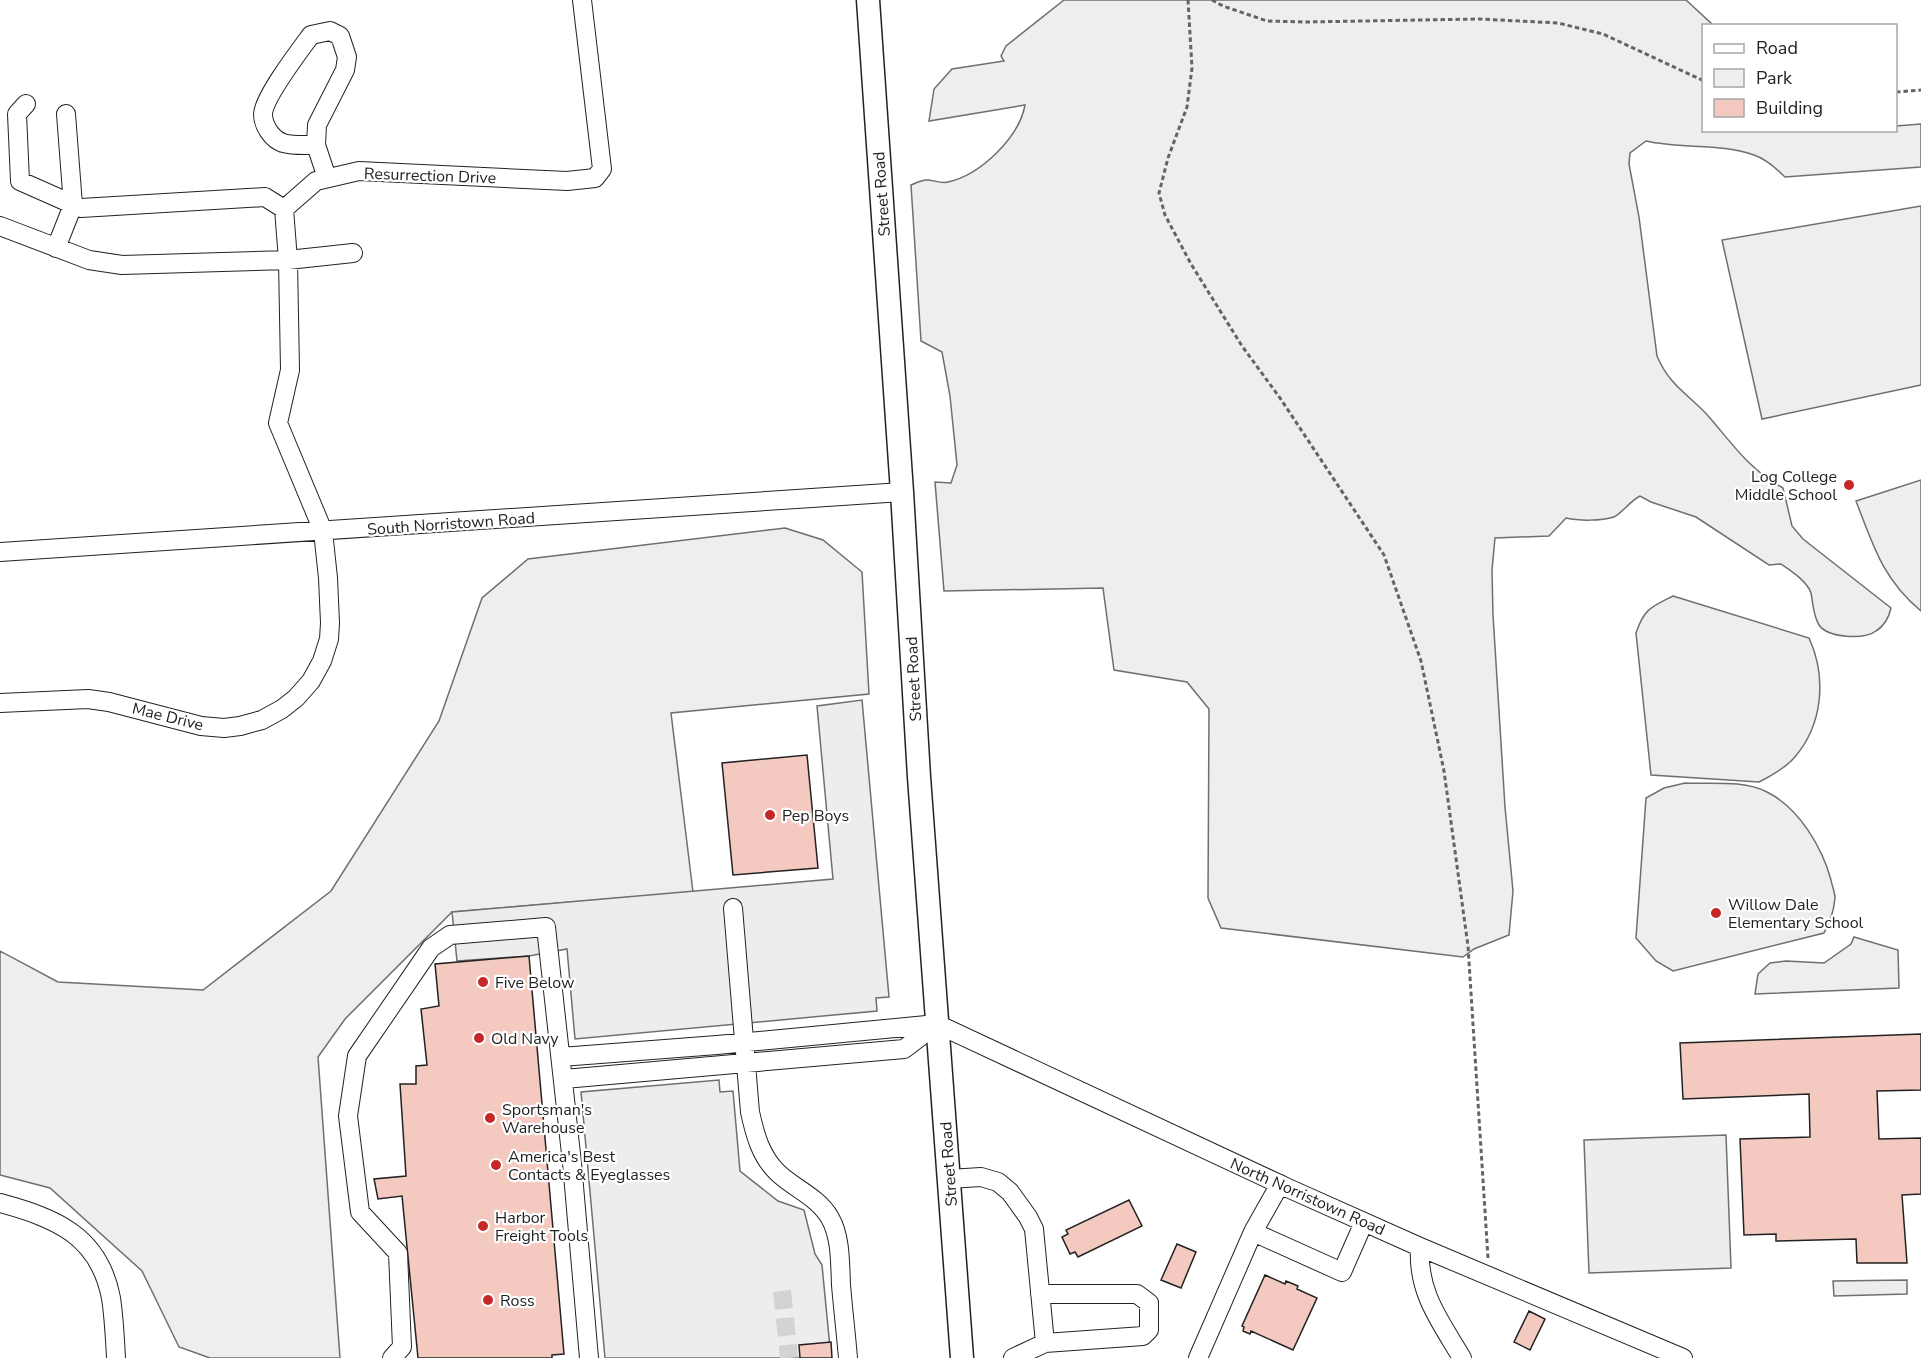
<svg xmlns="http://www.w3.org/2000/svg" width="1921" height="1358" font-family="'Nunito Sans',sans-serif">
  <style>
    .green { fill: #eee; stroke: #6f6f6f; stroke-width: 1.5 }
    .parking { fill: #ededed; stroke: #6f6f6f; stroke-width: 1.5 }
    .building { fill: #f3c9c0; stroke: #222; stroke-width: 1.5 }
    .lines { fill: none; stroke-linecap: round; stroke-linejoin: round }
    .minor-tunnel { stroke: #d3d3d3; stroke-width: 18; stroke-dasharray: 18 9; stroke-linecap: butt }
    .minor-casing { stroke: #222; stroke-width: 20 }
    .major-casing { stroke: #222; stroke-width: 25 }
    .path { stroke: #646464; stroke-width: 3; stroke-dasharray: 4.5 3; stroke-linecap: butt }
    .minor { stroke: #fff; stroke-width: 18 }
    .major { stroke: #fff; stroke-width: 22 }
    .poi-dot { fill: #c62828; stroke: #fff; stroke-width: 2 }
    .labels { text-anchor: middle; stroke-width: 4.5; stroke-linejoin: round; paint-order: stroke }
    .street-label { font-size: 16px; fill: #222; stroke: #fff }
    .poi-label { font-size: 16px; fill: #222; stroke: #fff; text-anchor: start }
  </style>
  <rect width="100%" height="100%" fill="#fff"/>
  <!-- green -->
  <path class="green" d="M1064 0H1686L1713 25 1704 26V130H1896V126L1921 124V167L1785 177C1776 168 1766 159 1754 155 1723 143 1680 149 1646 141L1630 153 1629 164 1639 217 1657 356C1670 387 1690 395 1710 418 1734 446 1750 470 1783 488L1792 526 1803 539 1891 608C1889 617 1884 626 1876 631 1864 640 1828 638 1819 625 1813 615 1813 603 1811 593 1807 581 1791 571 1781 564L1769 565 1696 517 1651 502 1640 496C1630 501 1621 514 1614 517 1601 521 1579 521 1566 518L1549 536 1495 538 1492 570 1493 615 1505 807 1513 891 1509 935 1474 949 1463 957 1221 928 1208 898 1209 709 1187 682 1114 670 1103 588 944 591 935 482 951 483 957 465 950 396 942 352 921 341 911 185C915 183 920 181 925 180 932 179 940 184 948 182 980 175 1019 138 1025 105L929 121 934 89 952 69 1004 61 1001 56 1006 46Z
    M1921 206V385L1762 419 1722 240Z
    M1921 480V611C1883 580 1873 545 1856 501Z
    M785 528 823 540 862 572 869 694 671 713 693 892 452 912 345 1019 318 1057 340 1358H210L179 1347 142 1271 50 1188 0 1175V951L58 982 203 990 331 891 439 721 482 598 528 559Z
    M1673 596 1809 638C1827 677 1823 725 1794 758 1785 768 1771 776 1759 782L1651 775 1636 633C1644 609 1651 607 1673 596Z
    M1685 783C1711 784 1744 780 1767 792 1799 808 1822 847 1831 880 1832 886 1835 892 1835 898 1834 910 1830 922 1824 933L1673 971 1656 961 1636 938 1646 798 1664 788Z
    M1854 937 1898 950 1899 988 1755 994 1758 974 1770 963 1786 961 1824 963 1851 944Z"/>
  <!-- parking -->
  <path class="parking" d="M862 700 889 997 876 998 877 1011 575 1039 567 949 529 956 457 961 452 912 833 879 817 706Z
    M719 1080 720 1092 733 1091 740 1171 778 1201 804 1210 815 1254 822 1265 831 1358H605L581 1092Z
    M1726 1135 1731 1268 1589 1273 1584 1140Z
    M1907 1280V1294L1834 1296 1833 1281Z"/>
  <!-- building -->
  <path class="building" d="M807 755 818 868 733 875 722 763Z
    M529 956 564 1354 552 1355V1358H418L402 1196 378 1199 374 1179 406 1176 400 1084H416V1066L427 1065 421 1009 439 1006 435 964Z
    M1921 1034V1090L1877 1091 1879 1139 1921 1138V1194L1902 1195 1907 1263H1857L1856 1239 1776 1241V1234L1744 1235 1740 1139 1810 1137 1809 1094 1683 1099 1680 1043Z
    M1129 1200 1142 1226 1078 1257 1075 1252 1070 1254 1062 1237 1068 1234 1066 1230Z
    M1177 1244 1196 1252 1181 1288 1161 1280Z
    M1265 1275 1285 1284 1286 1281 1298 1286 1297 1289 1317 1298 1293 1350 1251 1331 1250 1334 1243 1331 1244 1327 1242 1326Z
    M1529 1311 1545 1319 1530 1350 1514 1342Z
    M831 1342 832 1358H800L799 1345Z"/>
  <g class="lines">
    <!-- minor-tunnel -->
    <path class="minor-tunnel" d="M782 1291 789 1358"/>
    <!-- minor casing -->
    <g class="minor-casing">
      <path id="minor" d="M26 104 17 114 20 181 81 208 265 197 284 209
        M316 145C306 145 293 146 283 143 272 139 263 126 263 114 264 97 300 50 311 35L330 31 340 36 347 57 345 70 317 125 316 145 327 178
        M0 226 89 260 122 265 288 260 353 253
        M56 248 73 205 66 114
        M0 552 902 492
        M0 703 88 699 109 702 201 726 224 728 240 726 262 720 282 709 296 698 311 681 322 661 329 639 330 623 328 578 323 531 278 423 290 370 288 260 284 209 316 181 359 171 567 181 595 178 602 169 582 0
        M733 908 750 1112C755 1135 761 1157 778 1173 795 1189 818 1197 830 1218 841 1237 840 1264 841 1285 843 1309 846 1334 848 1358
        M561 1057 717 1045 937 1024 1290 1189 1420 1247 1683 1358
        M564 1079 904 1049 937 1024
        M949 1179 981 1177 998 1182 1010 1192 1028 1217 1034 1229 1045 1343 1013 1358
        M0 1203C55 1218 99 1235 111 1298 114 1318 115 1338 116 1358
        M1253 1232 1342 1272 1364 1222
        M1420 1247C1417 1292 1440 1321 1462 1358
        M1040 1294H1137L1149 1303V1330L1143 1336 1045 1343
        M392 1358 402 1347 398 1253 360 1212 348 1116 357 1056 431 948 450 935 546 927 572 1163 589 1358
        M1198 1358 1253 1232 1280 1184"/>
    </g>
    <!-- major casing -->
    <g class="major-casing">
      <path id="major" d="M868 0 902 492 919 777 962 1358"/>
    </g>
    <!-- path -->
    <path class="path" d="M1188 0 1192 68 1187 107 1168 158 1159 193 1165 215 1191 264 1242 346 1280 398 1384 555 1421 661 1444 771 1468 946 1488 1258
      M1212 0 1223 6 1267 21 1305 22 1480 19 1558 23 1603 34 1704 81
      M1896 92 1921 90"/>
    <!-- minor -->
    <use href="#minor" class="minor"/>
    <!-- major -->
    <use href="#major" class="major"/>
  </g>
  <!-- markers -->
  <g class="poi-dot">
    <circle cx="1849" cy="485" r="6"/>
    <circle cx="770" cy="815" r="6"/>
    <circle cx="1716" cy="913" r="6"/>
    <circle cx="483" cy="982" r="6"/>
    <circle cx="479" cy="1038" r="6"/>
    <circle cx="490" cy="1118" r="6"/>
    <circle cx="496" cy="1165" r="6"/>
    <circle cx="483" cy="1226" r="6"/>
    <circle cx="488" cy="1300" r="6"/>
  </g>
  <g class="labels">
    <!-- street labels -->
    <g class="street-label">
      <text transform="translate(430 175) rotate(2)" y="6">Resurrection Drive</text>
      <text transform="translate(881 194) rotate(-94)" y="6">Street Road</text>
      <text transform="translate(451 523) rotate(-4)" y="6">South Norristown Road</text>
      <text transform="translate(913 679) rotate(-93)" y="6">Street Road</text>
      <text transform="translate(168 716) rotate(14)" y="6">Mae Drive</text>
      <text transform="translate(948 1164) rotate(-94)" y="6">Street Road</text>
      <text transform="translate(1308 1196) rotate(24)" y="6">North Norristown Road</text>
    </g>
    <!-- poi labels -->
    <g class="poi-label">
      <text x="1837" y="482" text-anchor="end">Log College<tspan x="1837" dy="18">Middle School</tspan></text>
      <text x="782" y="821">Pep Boys</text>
      <text x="1728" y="910">Willow Dale<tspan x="1728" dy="18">Elementary School</tspan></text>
      <text x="495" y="988">Five Below</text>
      <text x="491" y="1044">Old Navy</text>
      <text x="502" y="1115">Sportsman's<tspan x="502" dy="18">Warehouse</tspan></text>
      <text x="508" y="1162">America's Best<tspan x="508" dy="18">Contacts &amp; Eyeglasses</tspan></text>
      <text x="495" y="1223">Harbor<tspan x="495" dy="18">Freight Tools</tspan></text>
      <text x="500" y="1306">Ross</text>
    </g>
  </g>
  <!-- legend -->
  <rect x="1702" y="24" width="195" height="108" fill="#ffffff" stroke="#a7a7a7" stroke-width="1.5"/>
  <rect x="1714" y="44" width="30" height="9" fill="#ffffff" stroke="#a7a7a7" stroke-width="1.5"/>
  <text x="1756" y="54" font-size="18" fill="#222222">Road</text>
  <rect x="1714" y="69" width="30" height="18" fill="#eeeeee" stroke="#a7a7a7" stroke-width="1.5"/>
  <text x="1756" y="84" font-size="18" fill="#222222">Park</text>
  <rect x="1714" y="99" width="30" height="18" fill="#f3c9c0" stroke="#a7a7a7" stroke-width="1.5"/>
  <text x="1756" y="114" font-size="18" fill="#222222">Building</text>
</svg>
